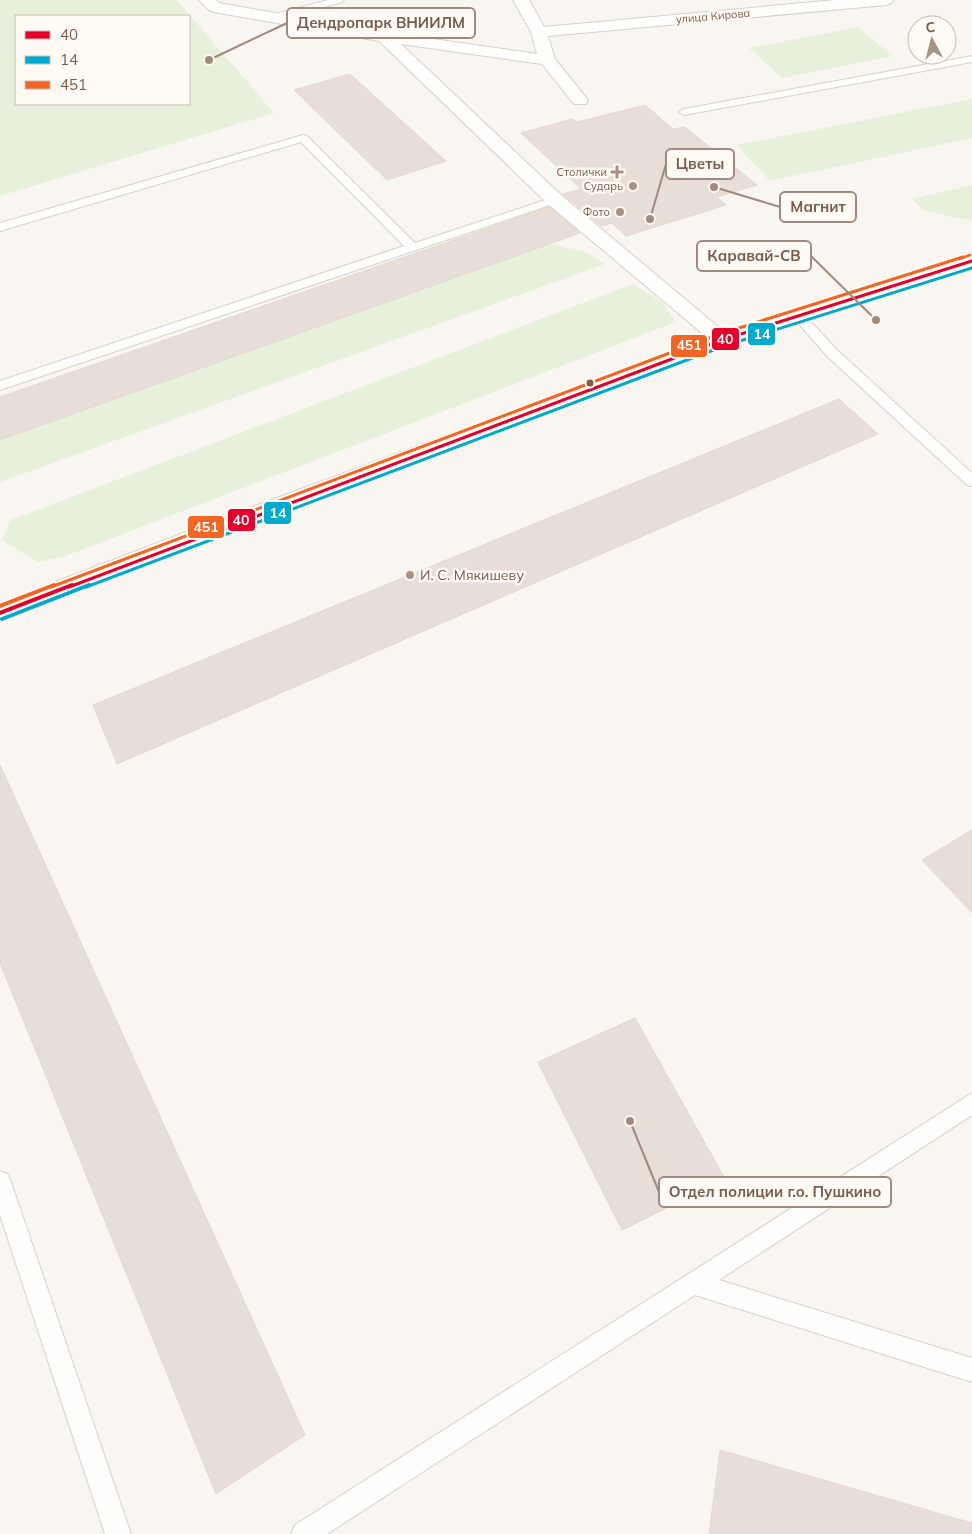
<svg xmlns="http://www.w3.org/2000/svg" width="972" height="1534" font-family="Mulish,sans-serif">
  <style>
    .green { fill: #e7f0db; fill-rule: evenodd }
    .building { fill: #e6ded7; stroke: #e2d8d2 }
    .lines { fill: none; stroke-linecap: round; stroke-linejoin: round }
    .service-casing { stroke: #d7d1cb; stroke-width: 2 }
    .minor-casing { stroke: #d7d1cb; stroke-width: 2 }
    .secondary-casing { stroke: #d9d2cb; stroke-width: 2 }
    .service { fill: #fefefd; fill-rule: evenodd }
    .minor { fill: #fefefd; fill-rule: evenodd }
    .secondary { fill: #fefefd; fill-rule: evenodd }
    .bus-1-far1-casing { stroke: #fffaf3; stroke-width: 6 }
    .bus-1-casing { stroke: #fffaf3; stroke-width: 8 }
    .bus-2-far1-casing { stroke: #fffaf3; stroke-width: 6 }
    .bus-2-casing { stroke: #fffaf3; stroke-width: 8 }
    .bus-3-far2-casing { stroke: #fffaf3; stroke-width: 5 }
    .bus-3-far1-casing { stroke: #fffaf3; stroke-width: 6 }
    .bus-3-casing { stroke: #fffaf3; stroke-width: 8 }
    .bus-1-far1 { stroke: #e4002b; stroke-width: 3 }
    .bus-1 { stroke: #e4002b; stroke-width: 4 }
    .bus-2-far1 { stroke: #00a9ce; stroke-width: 3 }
    .bus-2 { stroke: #00a9ce; stroke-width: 4 }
    .bus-3-far2 { stroke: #f26522; stroke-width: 2.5 }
    .bus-3-far1 { stroke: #f26522; stroke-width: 3 }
    .bus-3 { stroke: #f26522; stroke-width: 4 }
    .poi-dot { fill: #a69286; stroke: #fffaf3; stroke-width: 2 }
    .bus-dot { fill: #7a5c4d; stroke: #fffaf3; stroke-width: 2 }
    .labels { text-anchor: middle; stroke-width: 5; stroke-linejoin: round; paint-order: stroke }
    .far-street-label { font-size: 11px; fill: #7a5c4d; stroke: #fffaf3 }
    .far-poi-label { font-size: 11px; fill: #7a5c4d; stroke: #fffaf3; text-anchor: end }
    .poi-label { font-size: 14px; fill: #7a5c4d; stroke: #fffaf3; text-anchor: start }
    .leader { fill: none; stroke: #9f8a7d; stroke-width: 2 }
    .callout-dot { fill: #9f8a7d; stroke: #fffaf3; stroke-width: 2 }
    .callout { fill: #fffaf3; stroke: #9f8a7d; stroke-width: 2 }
    .callout-label { font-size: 15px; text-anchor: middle; font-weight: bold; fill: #7a5c4d }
    .line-badge { stroke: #fffaf3; stroke-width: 2 }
    .badge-label { font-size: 14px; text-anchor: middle; font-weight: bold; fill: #fff }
  </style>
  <rect width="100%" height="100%" fill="#f9f5f0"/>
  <!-- green -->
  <path class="green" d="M0 0H177L274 113 0 196ZM16 16H189V104H16Z
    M858 27 893 56 782 78 749 48Z
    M972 99V138L770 181 736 145Z
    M972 185V221L925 211 912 199Z
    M549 244 584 251 605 264 0 482V440Z
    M633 284 662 302 676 322 63 557 38 562 2 540 11 520Z"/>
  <!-- building -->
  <path class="building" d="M350 74 446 161 387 180 294 90Z
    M645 105 673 129 685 127 757 185 717 197 726 205 626 236 612 223 601 226 563 194 581 189 521 133 572 119 577 122Z
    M549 207 580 233 0 440V397Z
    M839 399 878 434 117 764 93 705Z
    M0 765 305 1435 216 1494 0 963Z
    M972 830V913L922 860Z
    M635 1018 725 1179 622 1230 538 1062Z
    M720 1450 972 1523V1534H709Z"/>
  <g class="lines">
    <!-- service casing -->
    <g class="service-casing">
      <path id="service" d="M328 0H344L342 2 275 20 270 17 272 15Z
        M972 56V62L684 115 679 112 684 109Z
        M303 135 307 136 415 243 551 198H559L561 200 559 202 0 390V381L404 246 301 142 0 231V223Z
        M797 311 802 312 837 350 972 473V486L967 485 827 356 791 315Z
        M972 1093V1115L719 1280 972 1358V1382L695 1295 327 1534H291L295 1525Z
        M0 1171 8 1174 11 1182 131 1534H105L0 1215Z"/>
    </g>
    <!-- minor casing -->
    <g class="minor-casing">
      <path id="minor" d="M199 0H216L219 3 384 32 537 54 531 32 513 0H529L544 27 836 0H894L891 3 886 5 548 36 555 59 588 100 586 104H574L542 64 401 44 562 196 729 336 732 340 729 344 722 346 715 344 548 204 379 41 214 12 209 10Z"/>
    </g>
    <!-- secondary casing -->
    <g class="secondary-casing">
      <path id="secondary" d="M972 255V267L729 344 0 622V603L220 519 715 336Z"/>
    </g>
    <!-- service -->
    <use href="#service" class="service"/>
    <!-- minor -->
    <use href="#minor" class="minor"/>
    <!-- secondary -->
    <use href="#secondary" class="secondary"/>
    <!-- bus-1-far1 casing -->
    <g class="bus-1-far1-casing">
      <path id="bus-1-far1" d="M69 587 722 340 972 261"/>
    </g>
    <!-- bus-1 casing -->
    <g class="bus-1-casing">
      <path id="bus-1" d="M0 613 72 585"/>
    </g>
    <!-- bus-2-far1 casing -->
    <g class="bus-2-far1-casing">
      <path id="bus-2-far1" d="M86 587 724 346 972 268"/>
    </g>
    <!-- bus-2 casing -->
    <g class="bus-2-casing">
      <path id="bus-2" d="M2 619 89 585"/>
    </g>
    <!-- bus-3-far2 casing -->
    <g class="bus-3-far2-casing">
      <path id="bus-3-far2" d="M959 259 970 255"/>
    </g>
    <!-- bus-3-far1 casing -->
    <g class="bus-3-far1-casing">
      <path id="bus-3-far1" d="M51 587 720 334 963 257"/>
    </g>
    <!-- bus-3 casing -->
    <g class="bus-3-casing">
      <path id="bus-3" d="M0 606 54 585"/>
    </g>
    <!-- bus-1-far1 -->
    <use href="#bus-1-far1" class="bus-1-far1"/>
    <!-- bus-1 -->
    <use href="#bus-1" class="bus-1"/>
    <!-- bus-2-far1 -->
    <use href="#bus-2-far1" class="bus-2-far1"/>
    <!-- bus-2 -->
    <use href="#bus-2" class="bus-2"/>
    <!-- bus-3-far2 -->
    <use href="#bus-3-far2" class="bus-3-far2"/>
    <!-- bus-3-far1 -->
    <use href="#bus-3-far1" class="bus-3-far1"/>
    <!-- bus-3 -->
    <use href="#bus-3" class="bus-3"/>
  </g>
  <!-- markers -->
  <g class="poi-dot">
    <path d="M614.5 164.5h5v5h5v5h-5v5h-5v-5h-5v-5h5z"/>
    <circle cx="633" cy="186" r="5"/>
    <circle cx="620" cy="212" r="5"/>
    <circle cx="410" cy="575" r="5"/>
  </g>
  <circle class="bus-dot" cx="590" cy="383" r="4.5"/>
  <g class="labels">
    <!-- far-street labels -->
    <g class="far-street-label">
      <text transform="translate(713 16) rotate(-5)" y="4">улица Кирова</text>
    </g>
    <!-- far-poi labels -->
    <g class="far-poi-label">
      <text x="607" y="176">Столички</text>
      <text x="623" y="190">Сударь</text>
      <text x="610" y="216">Фото</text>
    </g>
    <!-- poi labels -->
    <g class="poi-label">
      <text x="420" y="580">И. С. Мякишеву</text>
    </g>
  </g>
  <!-- callouts -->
  <path class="leader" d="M209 60L287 23M650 219L666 164M714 187L780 207M876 320L811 256M630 1121L659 1192"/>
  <g class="callout-dot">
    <circle cx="209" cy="60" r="5"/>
    <circle cx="650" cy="219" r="5"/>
    <circle cx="714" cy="187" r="5"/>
    <circle cx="876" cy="320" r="5"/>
    <circle cx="630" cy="1121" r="5"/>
  </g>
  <g class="callout">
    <rect x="287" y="8" width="188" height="30" rx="5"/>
    <rect x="666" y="149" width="68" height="30" rx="5"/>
    <rect x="780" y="192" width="76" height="30" rx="5"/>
    <rect x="697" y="241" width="114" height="30" rx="5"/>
    <rect x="659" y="1177" width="232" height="30" rx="5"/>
  </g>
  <g class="callout-label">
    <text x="381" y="28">Дендропарк ВНИИЛМ</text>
    <text x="700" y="169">Цветы</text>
    <text x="818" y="212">Магнит</text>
    <text x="754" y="261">Каравай-СВ</text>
    <text x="775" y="1197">Отдел полиции г.о. Пушкино</text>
  </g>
  <g class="line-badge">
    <rect x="747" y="322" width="29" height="24" rx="5" fill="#00a9ce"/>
    <rect x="711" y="327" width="29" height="24" rx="5" fill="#e4002b"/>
    <rect x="670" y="334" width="38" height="24" rx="5" fill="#f26522"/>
    <rect x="263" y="501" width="29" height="24" rx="5" fill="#00a9ce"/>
    <rect x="227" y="508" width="29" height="24" rx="5" fill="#e4002b"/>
    <rect x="187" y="515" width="38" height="24" rx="5" fill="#f26522"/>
  </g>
  <g class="badge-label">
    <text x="762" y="339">14</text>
    <text x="725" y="344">40</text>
    <text x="689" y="350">451</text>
    <text x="278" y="518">14</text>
    <text x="241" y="525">40</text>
    <text x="206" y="532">451</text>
  </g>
  <!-- legend -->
  <rect x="15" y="15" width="175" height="90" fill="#fffaf3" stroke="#cabbb1"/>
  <rect x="25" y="31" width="25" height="8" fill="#e4002b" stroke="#cabbb1"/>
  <text x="60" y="40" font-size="15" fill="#7a5c4d">40</text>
  <rect x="25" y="56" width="25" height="8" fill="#00a9ce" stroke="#cabbb1"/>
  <text x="60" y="65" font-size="15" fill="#7a5c4d">14</text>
  <rect x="25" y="81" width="25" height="8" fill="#f26522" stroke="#cabbb1"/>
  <text x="60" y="90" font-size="15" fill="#7a5c4d">451</text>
  <!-- north arrow -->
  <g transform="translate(932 40) rotate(353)"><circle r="24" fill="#fffaf3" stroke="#cabbb1"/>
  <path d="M0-4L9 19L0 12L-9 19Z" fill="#a69286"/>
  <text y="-8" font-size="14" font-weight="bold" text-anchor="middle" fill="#7a5c4d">С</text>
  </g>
</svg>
